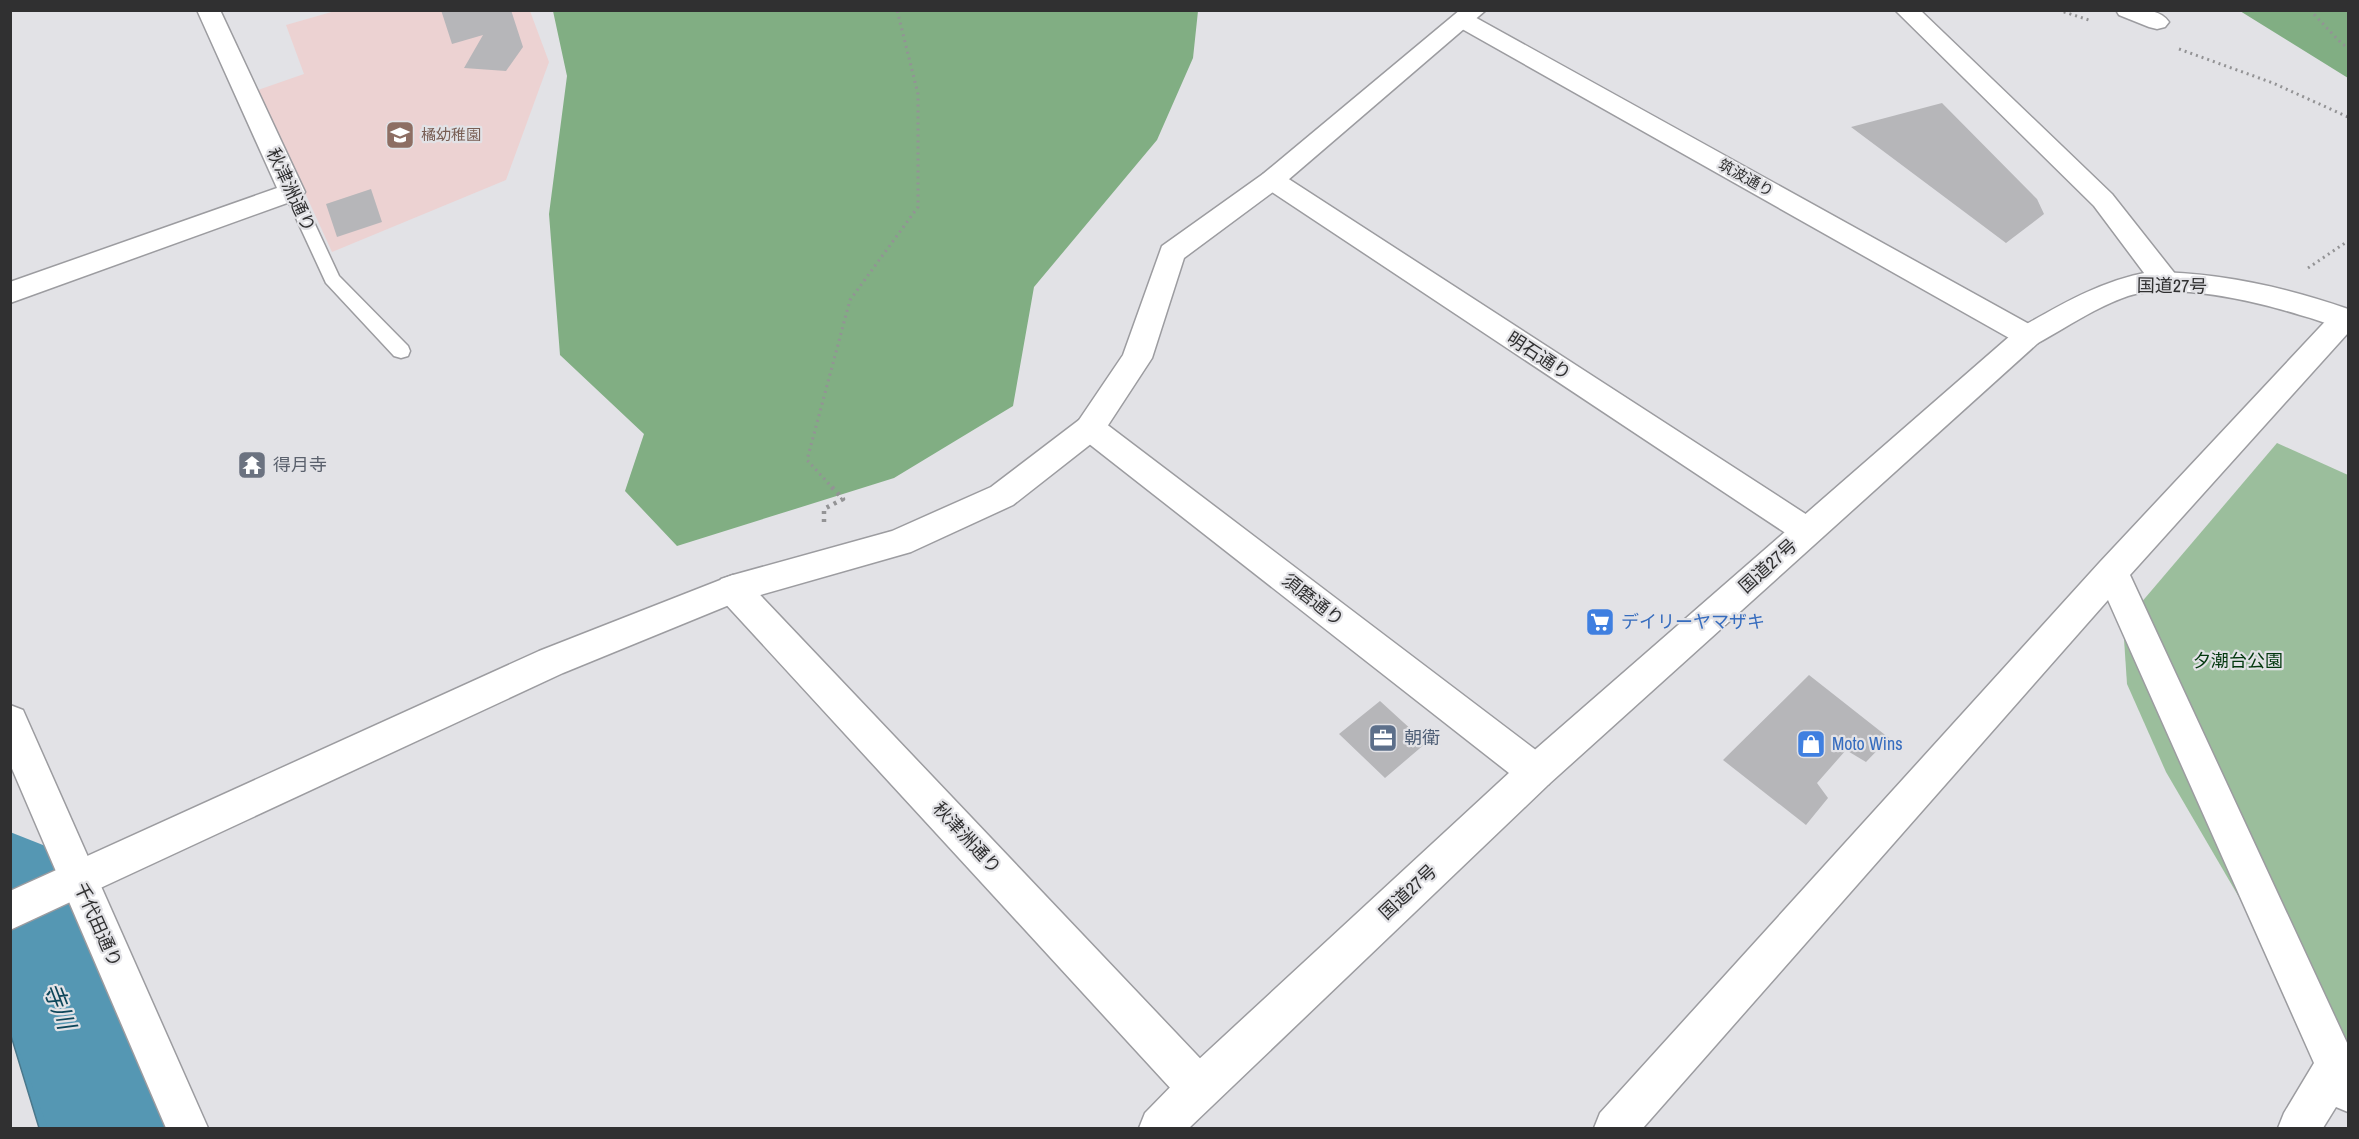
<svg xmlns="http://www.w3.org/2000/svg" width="2359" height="1139" font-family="'Archivo Narrow','Noto Sans JP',sans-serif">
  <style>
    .education { fill: #ecd2d2 }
    .green { fill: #9bbe9c }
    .forest { fill: #81ae83 }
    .water { fill: #5597b3; stroke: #4a788c; stroke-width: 1.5 }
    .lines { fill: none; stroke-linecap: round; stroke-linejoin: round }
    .river { fill: #5597b3; fill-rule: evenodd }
    .building { fill: #b6b6b9 }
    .service-casing { stroke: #9c9ca0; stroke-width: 3 }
    .minor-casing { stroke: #9c9ca0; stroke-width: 3 }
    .tertiary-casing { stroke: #9c9ca0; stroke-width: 3 }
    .trunk-casing { stroke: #9c9ca0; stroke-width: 3 }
    .path-far1 { stroke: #939395; stroke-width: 3; stroke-dasharray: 2 4; stroke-linecap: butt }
    .path { stroke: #939395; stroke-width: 4.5; stroke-dasharray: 3 5; stroke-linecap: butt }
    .service { fill: #fff; fill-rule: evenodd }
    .minor { fill: #fff; fill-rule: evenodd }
    .tertiary { fill: #fff; fill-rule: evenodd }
    .trunk { fill: #fff; fill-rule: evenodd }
    .labels { text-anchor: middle; stroke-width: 4.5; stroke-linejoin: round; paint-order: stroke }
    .far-education-label { font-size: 15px; fill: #785e54; stroke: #e2e2e6; text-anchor: start }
    .far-street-label { font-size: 15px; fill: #303031; stroke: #e2e2e6 }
    .street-label { font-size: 18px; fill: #303031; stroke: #e2e2e6 }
    .worship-label { font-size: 18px; fill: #5b616d; stroke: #e2e2e6; text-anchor: start }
    .shop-label { font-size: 18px; fill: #366cbe; stroke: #e2e2e6; text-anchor: start }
    .park-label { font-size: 18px; fill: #03380e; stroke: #e2e2e6 }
    .service-label { font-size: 18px; fill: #4e5e75; stroke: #e2e2e6; text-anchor: start }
    .near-water-label { font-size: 24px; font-style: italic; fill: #0d465a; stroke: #e2e2e6 }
  </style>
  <rect width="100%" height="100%" fill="#e2e2e6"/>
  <!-- education -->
  <path class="education" d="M335 11H530L549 62 506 180 332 252 258 90 304 74 286 25Z"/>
  <!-- green -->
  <path class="green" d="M2277 443 2348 475V1084L2166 772 2127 684 2123 624Z"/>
  <!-- forest -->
  <path class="forest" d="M553 11V10L1198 11 1193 58 1157 140 1034 287 1013 406 894 478 677 546 625 491 644 434 560 355 549 214 567 76Z
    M2240 11H2348V78Z"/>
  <!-- water -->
  <path class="water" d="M65 923 149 1128H39L11 1036V950Z"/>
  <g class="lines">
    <!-- river -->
    <path class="river" d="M10 832 48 847 166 1128H48L10 1027Z"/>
  </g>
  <!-- building -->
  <path class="building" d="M441 10H511L523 47 506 71 464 68 483 35 452 44Z
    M1942 103 2037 199 2044 214 2006 243 1851 127Z
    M371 189 382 222 337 237 326 204Z
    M1809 675 1889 738 1866 762 1846 750 1817 783 1828 798 1806 825 1723 760Z
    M1380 701 1426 743 1385 778 1339 734Z"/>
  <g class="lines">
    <!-- service casing -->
    <g class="service-casing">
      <path id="service" d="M292 186 298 188 300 192 339 276 408 346 410 351 408 356 401 358 394 356 326 283 284 192 286 188Z"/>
    </g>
    <!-- minor casing -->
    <g class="minor-casing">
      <path id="minor" d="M197 10H220L305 192 301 198 10 303V282L277 188Z
        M2116 10C2132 10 2158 6 2169 22L2165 27 2157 29 2149 27 2119 15Z
        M1463 13 1471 15 2038 329 2042 336 2038 343 2028 347 2018 343 1455 25 1451 20 1455 15Z
        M1272 171 1281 174 1818 522 1823 531 1818 540 1807 544 1796 540 1263 186 1259 180 1263 174Z
        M2344 309 2348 310V333L2130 575 2348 1045V1112L2336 1107 2323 1128H2278L2284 1113 2314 1063 2108 600 1643 1128H1594L1600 1113 2100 562 2334 312Z
        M1090 416 1101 420 1549 760 1554 772 1549 784 1536 789 1523 784 1079 436 1075 428 1079 420Z
        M733 575 745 579 1214 1073 1220 1088 1214 1103 1199 1109 1184 1103 721 599 716 589 721 579Z
        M10 705 23 710 208 1128H166L10 764Z"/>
    </g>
    <!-- tertiary casing -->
    <g class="tertiary-casing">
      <path id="tertiary" d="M1460 10H1486L1281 186 1184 258 1152 358 1101 436 1013 505 911 552 739 601 563 673 10 930V891L539 651 733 575 892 531 991 487 1079 420 1123 355 1162 246 1263 174Z
        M1895 10H1920L2112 194 2176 275 2180 282 2176 289 2166 292 2156 289 2094 206Z"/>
    </g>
    <!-- trunk casing -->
    <g class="trunk-casing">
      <path id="trunk" d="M2149 272C2217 272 2285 287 2348 309V330C2332 326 2316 319 2300 315 2255 301 2173 282 2128 296 2096 307 2067 327 2038 343L1549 784 1189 1128H1139L1145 1113 1184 1073 1523 760 2018 329C2060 305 2100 281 2149 272Z"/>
    </g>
    <!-- path-far1 -->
    <path class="path-far1" d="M2058 10 2092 21
      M2310 10 2342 44 2348 47
      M2179 49 2273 83 2348 117
      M2308 268 2348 241
      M829 484 807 460 850 300 918 207V94L897 10"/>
    <!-- path -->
    <path class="path" d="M824 522V509L843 499 828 483"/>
    <!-- service -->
    <use href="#service" class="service"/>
    <!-- minor -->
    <use href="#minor" class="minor"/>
    <!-- tertiary -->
    <use href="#tertiary" class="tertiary"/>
    <!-- trunk -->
    <use href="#trunk" class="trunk"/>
  </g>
  <!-- icons -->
  <defs>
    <g id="school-square" transform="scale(1.5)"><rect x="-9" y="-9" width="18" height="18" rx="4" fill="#8d6e63" stroke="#e2e2e6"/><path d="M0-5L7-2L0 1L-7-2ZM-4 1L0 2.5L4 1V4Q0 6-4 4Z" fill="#fff"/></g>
    <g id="temple-square" transform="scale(1.5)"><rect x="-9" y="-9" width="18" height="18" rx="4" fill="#6b7280" stroke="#e2e2e6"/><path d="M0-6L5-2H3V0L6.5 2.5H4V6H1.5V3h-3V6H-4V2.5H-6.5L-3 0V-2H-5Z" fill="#fff"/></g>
    <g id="supermarket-square" transform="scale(1.5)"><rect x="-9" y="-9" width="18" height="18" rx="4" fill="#3f7fe0" stroke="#e2e2e6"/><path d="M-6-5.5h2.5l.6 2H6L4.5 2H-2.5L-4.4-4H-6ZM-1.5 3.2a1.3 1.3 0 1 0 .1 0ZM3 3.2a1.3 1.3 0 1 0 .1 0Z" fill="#fff"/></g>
    <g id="office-square" transform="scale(1.5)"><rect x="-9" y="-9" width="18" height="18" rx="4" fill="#5c6f8a" stroke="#e2e2e6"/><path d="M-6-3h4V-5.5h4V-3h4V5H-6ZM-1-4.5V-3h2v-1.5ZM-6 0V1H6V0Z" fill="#fff"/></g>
    <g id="shop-square" transform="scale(1.5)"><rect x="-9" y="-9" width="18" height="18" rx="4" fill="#3f7fe0" stroke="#e2e2e6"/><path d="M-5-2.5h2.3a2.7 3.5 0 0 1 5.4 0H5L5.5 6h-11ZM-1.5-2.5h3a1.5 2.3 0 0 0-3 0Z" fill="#fff"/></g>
  </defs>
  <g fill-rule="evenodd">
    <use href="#school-square" x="400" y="135"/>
    <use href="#temple-square" x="252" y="465"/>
    <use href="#supermarket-square" x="1600" y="622"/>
    <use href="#office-square" x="1383" y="738"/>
    <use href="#shop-square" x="1811" y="744"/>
  </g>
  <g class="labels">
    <!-- far-education labels -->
    <g class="far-education-label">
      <text x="421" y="140">橘幼稚園</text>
    </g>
    <!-- far-street labels -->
    <g class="far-street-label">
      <text transform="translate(1746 178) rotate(29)" y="5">筑波通り</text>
    </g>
    <!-- street labels -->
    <g class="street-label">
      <text transform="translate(291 190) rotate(65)" y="6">秋津洲通り</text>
      <text transform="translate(2172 286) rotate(1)" y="6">国道27号</text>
      <text transform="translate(1539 356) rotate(33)" y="6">明石通り</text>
      <text transform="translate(1768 566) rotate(-42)" y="6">国道27号</text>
      <text transform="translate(1313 600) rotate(38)" y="6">須磨通り</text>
      <text transform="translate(967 838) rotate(47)" y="6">秋津洲通り</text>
      <text transform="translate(1408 892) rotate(-43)" y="6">国道27号</text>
      <text transform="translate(98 925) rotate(66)" y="6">千代田通り</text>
    </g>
    <!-- worship labels -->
    <g class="worship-label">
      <text x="273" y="471">得月寺</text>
    </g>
    <!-- shop labels -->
    <g class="shop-label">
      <text x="1621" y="628">デイリーヤマザキ</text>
      <text x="1832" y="750">Moto Wins</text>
    </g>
    <!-- park labels -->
    <g class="park-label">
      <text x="2238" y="667">夕潮台公園</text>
    </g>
    <!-- service labels -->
    <g class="service-label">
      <text x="1404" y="744">朝衛</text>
    </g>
    <!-- near-water labels -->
    <g class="near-water-label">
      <text transform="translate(59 1006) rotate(69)" y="8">寺川</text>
    </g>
  </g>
  <!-- border -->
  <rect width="2359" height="1139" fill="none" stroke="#303031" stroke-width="24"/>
</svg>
